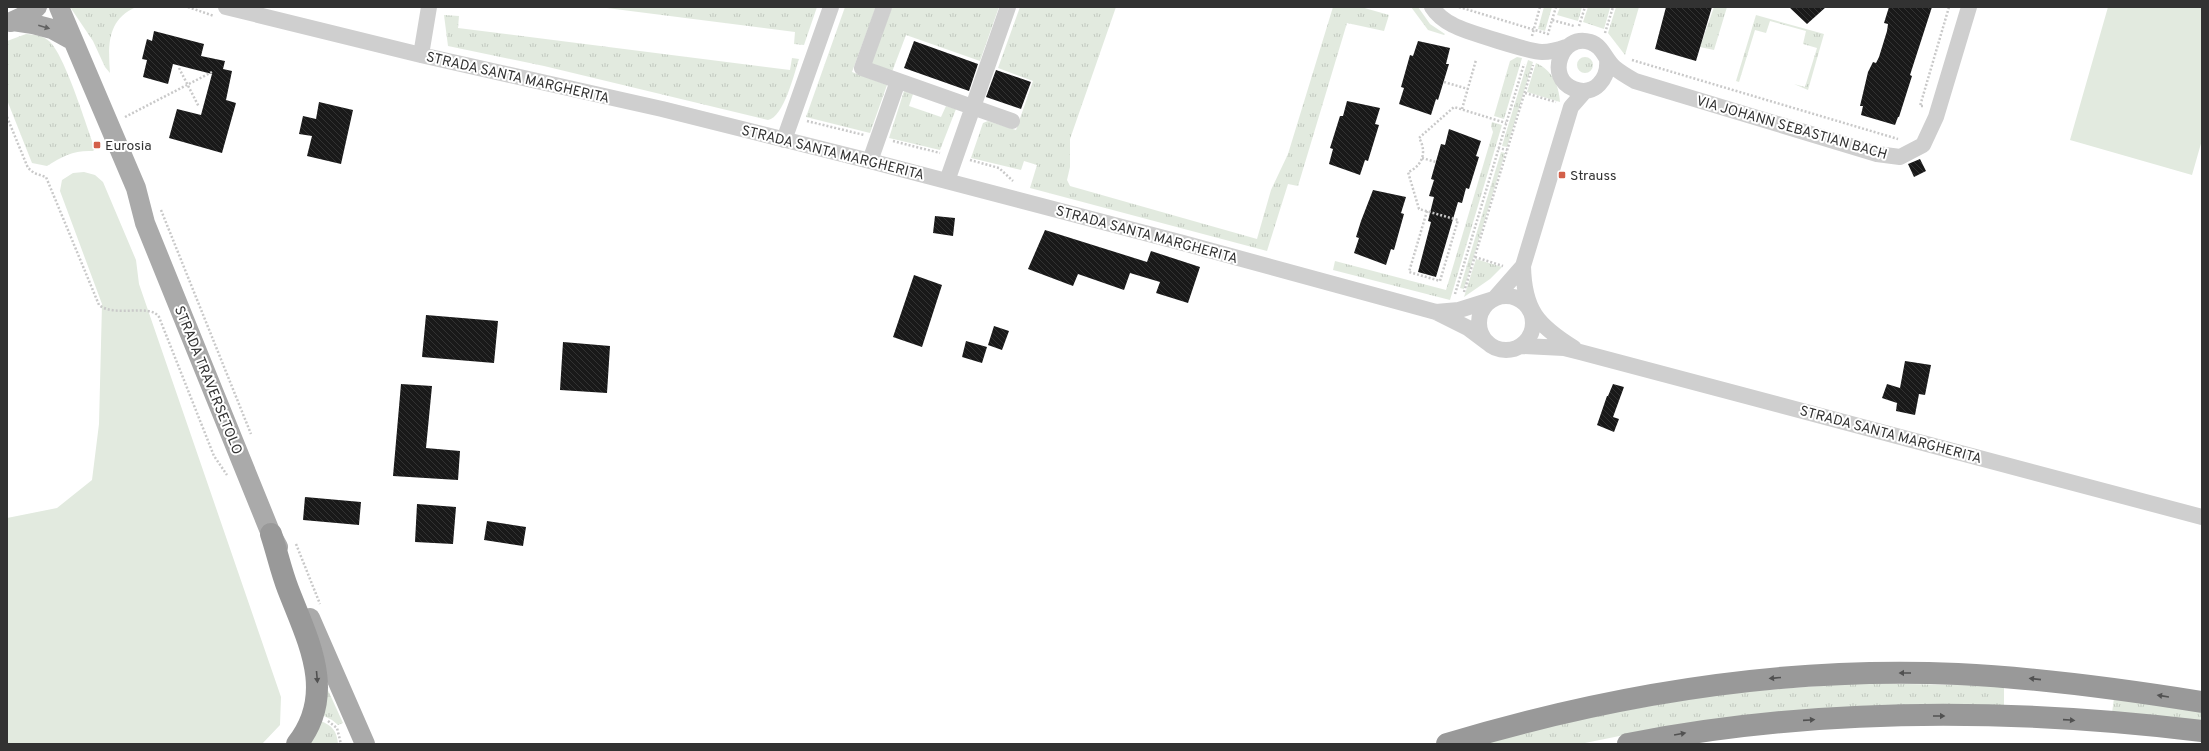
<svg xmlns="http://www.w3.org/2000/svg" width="2209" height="751" font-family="Overpass,sans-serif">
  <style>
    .grass { fill: url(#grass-tufts) }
    .green { fill: #e2eadf }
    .building { fill: url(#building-back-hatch) }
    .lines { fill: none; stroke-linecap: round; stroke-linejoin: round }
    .path { stroke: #c9c9c9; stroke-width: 2.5; stroke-dasharray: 2 2; stroke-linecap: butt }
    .minor { stroke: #cfcfcf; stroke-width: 16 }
    .major { stroke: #aaa; stroke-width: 20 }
    .highway { stroke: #999; stroke-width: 22 }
    .oneway { fill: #626262 }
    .oneway2 { fill: #515151 }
    .poi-dot { fill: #d3604a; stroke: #fff; stroke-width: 1.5 }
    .labels { text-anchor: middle; stroke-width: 4; stroke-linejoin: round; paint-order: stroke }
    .street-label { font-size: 14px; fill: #323232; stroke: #fff }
    .poi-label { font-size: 14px; fill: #323232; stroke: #fff; text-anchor: start }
  </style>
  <defs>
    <pattern id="grass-tufts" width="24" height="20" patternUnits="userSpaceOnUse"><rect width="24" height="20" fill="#e2eadf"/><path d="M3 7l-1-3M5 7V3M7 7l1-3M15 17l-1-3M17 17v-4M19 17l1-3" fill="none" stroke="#c2c9c0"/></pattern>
    <pattern id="building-back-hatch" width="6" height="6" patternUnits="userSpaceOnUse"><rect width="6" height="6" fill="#191919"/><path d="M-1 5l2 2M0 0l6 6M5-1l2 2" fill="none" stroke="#323232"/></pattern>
  </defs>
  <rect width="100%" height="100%" fill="#fff"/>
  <!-- grass -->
  <path class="grass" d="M70 7H136C107 20 108 45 110 73L105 67 93 41Z
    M599 7H817L804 45 794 44 795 32Z
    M845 7H876L852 72 887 85 870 133 806 117Z
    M892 7H999L980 61 906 35 892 72 871 64Z
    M1020 7H1116L1070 139V167L1067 180 1070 186 1257 239 1271 190 1288 154 1333 7H1361L1389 15 1384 31 1347 23 1298 186 1288 184 1267 251 1030 188 1037 165 1024 161 1021 170 971 158 983 123 988 121 1016 130 1033 81 998 68Z
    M1411 7H1418L1430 24 1445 34 1444 35 1428 30Z
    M1544 7H1552L1545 31 1538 29Z
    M1560 7H1582L1578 21 1557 15Z
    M1588 7 1610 8 1604 29 1583 22Z
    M1616 7H1639L1625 55 1608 33Z
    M1714 7H1727L1714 50 1700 47Z
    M444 15 459 16 458 28 790 70 792 58 799 59C794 74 784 117 768 120L544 66 448 46Z
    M1756 15 1824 34 1808 90 1794 84 1805 87 1817 48 1803 44 1806 31 1770 21 1766 33 1755 30 1739 82 1736 81Z
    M26 34C35 35 42 35 49 41 65 55 86 125 95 149L93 151C74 150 63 156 47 166L32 163 7 100V41Z
    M1577 65a8 8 0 1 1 16 0a8 8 0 1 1-16 0Z
    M1517 57 1522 58 1504 119 1494 116 1510 61Z
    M1528 60 1533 62 1507 147 1502 146Z
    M1536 63C1552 70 1559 85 1560 102L1527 92Z
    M904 91 913 94 909 106 941 117 946 106 956 109 940 150 889 138Z
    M1492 122 1502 125 1450 300 1333 270 1335 261 1446 290 1493 132 1491 126Z
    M1501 152 1505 153 1464 289 1460 288Z
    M1476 259 1502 267 1490 279 1464 297Z
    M1860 683 2004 686V707L1664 727 1580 744H1478L1564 721 1725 693Z
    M327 688 343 723 338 725 332 720 322 715Z
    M2114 698 2202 711V722L2112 713Z
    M320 721C332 725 337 731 338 744H308Z"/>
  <!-- green -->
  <path class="green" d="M2108 7H2202V140L2192 175 2070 140Z
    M84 172 95 175 103 182 136 260 139 284 281 697 280 725 262 744H7V518L57 508 92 480 99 424 102 304 60 191 62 180 73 173Z"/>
  <!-- building -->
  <path class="building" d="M1666 7H1712L1696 61 1655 49Z
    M1789 7H1826L1807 24Z
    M1889 7H1932L1910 75 1912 76 1899 117H1898L1895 125 1861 115 1863 106H1860L1868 72 1873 62 1876 63 1879 57 1887 31 1888 24 1884 23Z
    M154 31 204 44 201 56 225 61 223 69 232 71 226 100 236 103 222 153 169 138 177 109 201 115 212 74 173 64 168 84 143 77 147 60 142 59 147 39 152 41Z
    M914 41 978 64 969 91 904 68Z
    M1418 41 1450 48 1446 64H1449L1438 100 1436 99 1431 115 1399 104 1404 88 1401 87 1410 55 1413 56Z
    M996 70 1031 82 1021 109 986 97Z
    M1347 101 1380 108 1375 124 1379 125 1368 161 1365 160 1360 175 1329 164 1333 149 1330 148 1340 116H1343Z
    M319 102 353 110 341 164 307 156 312 136 299 134 303 116 316 119Z
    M1449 129 1481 141 1476 156 1479 157 1469 189 1466 188 1462 203 1458 202 1436 277 1418 272 1431 222 1428 221 1434 197 1429 196 1434 180 1431 179 1441 144 1445 145Z
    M1920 159 1926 171 1914 177 1908 164Z
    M1373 190 1406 197 1401 213 1404 214 1394 250 1391 249 1386 265 1354 253 1359 238 1356 237 1361 221Z
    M935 216 955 218 953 236 933 233Z
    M1045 230 1147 262 1151 251 1200 267 1188 303 1156 293 1160 282 1130 273 1124 290 1078 274 1073 286 1028 269Z
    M914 275 942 285 922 347 893 337Z
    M426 315 498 321 494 363 422 357Z
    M994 326 1009 331 1002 350 988 345Z
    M966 341 987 347 982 363 962 357Z
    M563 342 610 346 607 393 560 390Z
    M1905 361 1931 365 1925 395 1919 394 1915 415 1896 411 1897 403 1882 398 1887 384 1900 388Z
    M401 384 432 386 426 448 460 451 458 480 393 476Z
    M1613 384 1624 387 1613 417 1619 419 1614 432 1597 425 1607 396H1608Z
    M305 497 361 502 359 525 303 520Z
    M417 504 456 507 453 544 415 542Z
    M487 521 526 527 523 546 484 540Z"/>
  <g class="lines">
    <!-- path -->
    <path class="path" d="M188 7 214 16
      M1459 7 1548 34 1552 20 1574 26
      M1552 20 1556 7
      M1579 26 1585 7
      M1605 33 1613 7
      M1532 36 1540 7
      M1632 60 1898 139
      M179 68 199 107
      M1444 82 1468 89
      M1525 93 1556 102
      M1923 106H1920L1949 7
      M1462 109 1476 60
      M7 117 28 168 34 173 46 177 99 305C115 318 150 303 159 317L214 456 227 475
      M125 117 212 72
      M807 121 864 135
      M893 141 940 153
      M1498 148 1507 150
      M1422 158 1436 162
      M970 160 999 168 1013 181
      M161 210 251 434
      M1427 211 1409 272 1440 281 1458 220 1419 209 1408 172C1423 166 1427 151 1419 138L1454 107 1506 123
      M1475 257 1503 266
      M1464 292 1533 65
      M1455 294 1524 64
      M296 544 320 604
      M328 721 337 728 341 744"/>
    <!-- minor -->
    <path class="minor" d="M226 7 421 55 662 109 870 161 1183 243 1436 312 1468 328 1488 343
      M884 7 862 68 1012 121
      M1432 7C1437 15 1445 21 1453 25 1464 31 1531 52 1542 52 1551 52 1558 50 1566 47
      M421 55 429 7
      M1607 59C1609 78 1595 97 1574 89 1545 78 1561 33 1590 42 1603 46 1605 60 1615 68 1621 73 1628 77 1635 81L1877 154 1900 157 1923 145 1936 117 1969 7
      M784 140 831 7
      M870 161 898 81
      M947 181 1008 7
      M1479 323a27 27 0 1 1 54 0a27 27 0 1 1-54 0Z
      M1436 312 1459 310 1494 299 1523 266
      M1522 346 1564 348 1580 352 2202 517
      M1574 348C1537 325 1524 310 1523 266L1571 107 1585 91"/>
    <!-- major -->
    <path class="major" d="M59 7 136 188 145 223 271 534 278 547
      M13 21 33 24 52 29 72 40
      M11 22 26 15 37 7
      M310 618 365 744"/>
    <!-- highway -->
    <path class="highway" d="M271 534C277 552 281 571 288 589 308 641 337 693 297 744
      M1447 744C1613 694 1784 666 1958 674 2040 678 2121 689 2202 702
      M1628 744C1816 707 2012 708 2202 731"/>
  </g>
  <!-- one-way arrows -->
  <defs><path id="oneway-solid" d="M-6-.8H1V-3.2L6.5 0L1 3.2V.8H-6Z"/></defs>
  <use class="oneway" href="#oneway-solid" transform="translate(44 27) rotate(16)"/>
  <g class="oneway2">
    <use href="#oneway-solid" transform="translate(1905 673) rotate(180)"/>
    <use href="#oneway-solid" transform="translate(317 677) rotate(85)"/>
    <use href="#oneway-solid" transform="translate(1775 678) rotate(175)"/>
    <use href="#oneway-solid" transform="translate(2035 679) rotate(-174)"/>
    <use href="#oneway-solid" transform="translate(2163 696) rotate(-171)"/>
    <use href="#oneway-solid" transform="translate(1939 716)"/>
    <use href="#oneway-solid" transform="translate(1809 720) rotate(-4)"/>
    <use href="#oneway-solid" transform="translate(2069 720) rotate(4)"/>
    <use href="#oneway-solid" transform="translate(1680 734) rotate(-10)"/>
  </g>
  <!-- markers -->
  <g class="poi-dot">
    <rect x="93" y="141" width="8" height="8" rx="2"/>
    <rect x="1558" y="171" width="8" height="8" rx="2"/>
  </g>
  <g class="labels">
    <!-- street labels -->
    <g class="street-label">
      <text transform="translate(518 77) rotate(13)" y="5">STRADA SANTA MARGHERITA</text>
      <text transform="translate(1792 127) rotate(16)" y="5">VIA JOHANN SEBASTIAN BACH</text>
      <text transform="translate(833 152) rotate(14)" y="5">STRADA SANTA MARGHERITA</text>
      <text transform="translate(1147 234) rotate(15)" y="5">STRADA SANTA MARGHERITA</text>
      <text transform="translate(209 380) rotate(68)" y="5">STRADA TRAVERSETOLO</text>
      <text transform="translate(1891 434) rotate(15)" y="5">STRADA SANTA MARGHERITA</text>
    </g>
    <!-- poi labels -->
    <g class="poi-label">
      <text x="105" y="150">Eurosia</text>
      <text x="1570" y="180">Strauss</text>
    </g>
  </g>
  <!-- border -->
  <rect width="2209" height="751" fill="none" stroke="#323232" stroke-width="16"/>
</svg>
